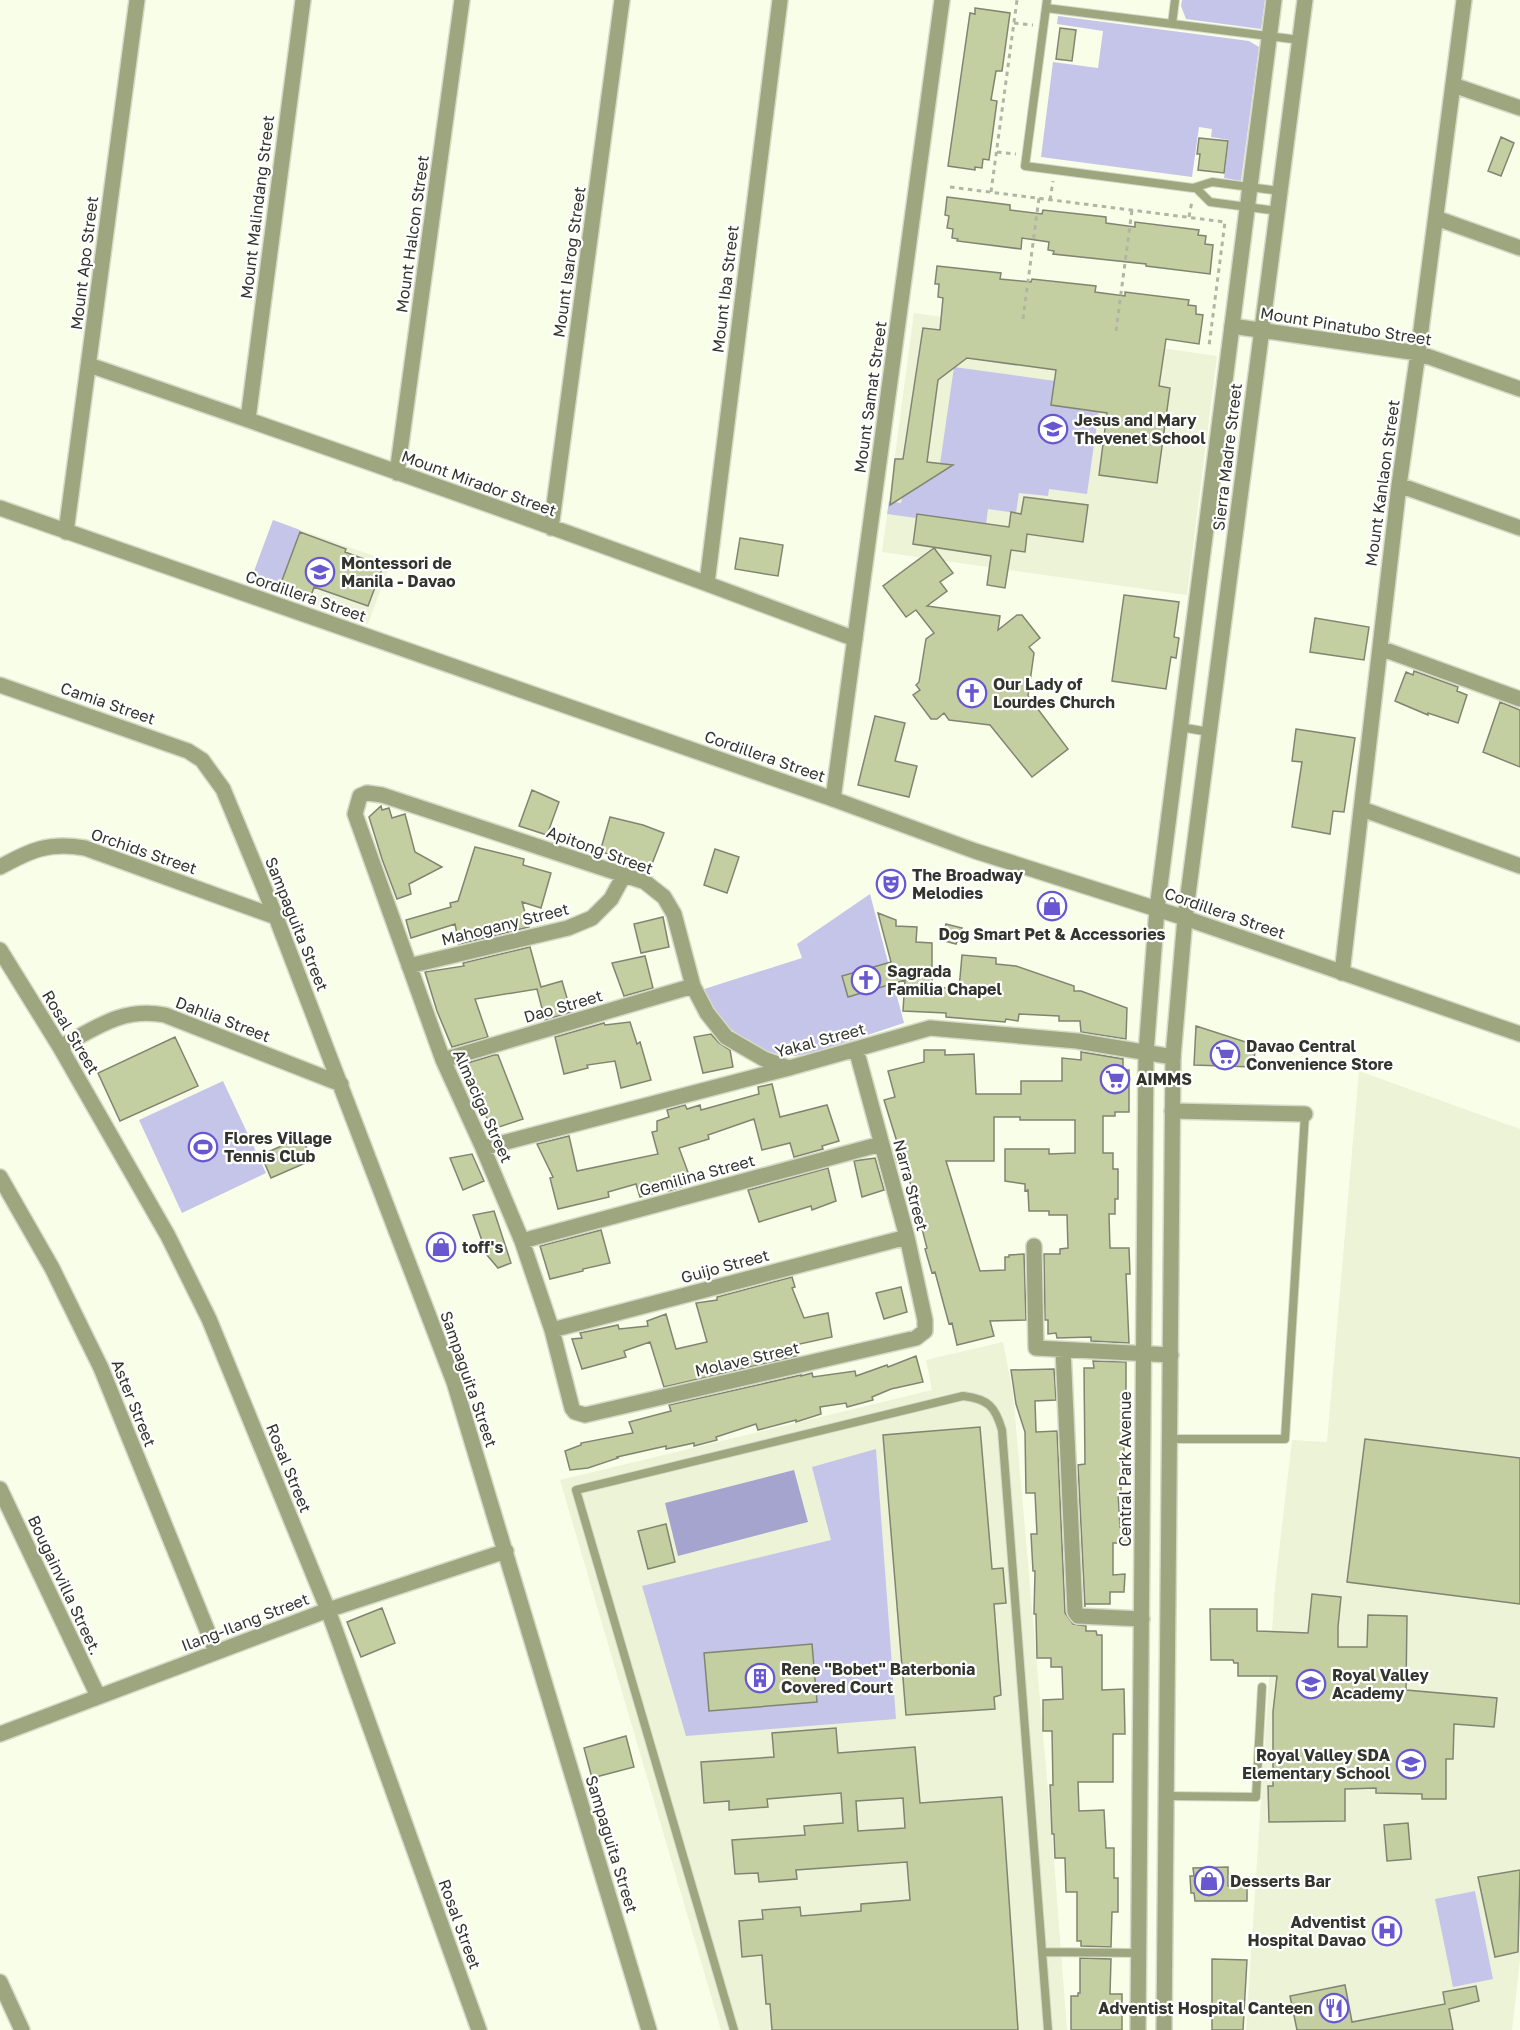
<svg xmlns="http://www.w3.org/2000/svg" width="1520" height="2030" font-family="'Golos Text',sans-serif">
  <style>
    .built { fill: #ecf3d7 }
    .green { fill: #c5c5e9 }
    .water { fill: #a4a4cf }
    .building { fill: #c4cfa1; stroke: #808572; stroke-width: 1.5; fill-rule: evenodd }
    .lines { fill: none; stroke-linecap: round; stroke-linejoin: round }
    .service-casing { stroke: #d5dac7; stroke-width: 10 }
    .minor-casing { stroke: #d5dac7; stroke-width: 18 }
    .tertiary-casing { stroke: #d5dac7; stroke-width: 18 }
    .path { stroke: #b1b5a5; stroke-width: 3; stroke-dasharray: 4.5 4.5; stroke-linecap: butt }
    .service { stroke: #9ea67f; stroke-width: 8 }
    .minor { stroke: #9ea67f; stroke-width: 15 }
    .tertiary { stroke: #9ea67f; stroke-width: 15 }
    .labels { text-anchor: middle; stroke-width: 4.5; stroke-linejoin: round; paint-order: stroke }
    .street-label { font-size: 16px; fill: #33352d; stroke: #fff }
    .poi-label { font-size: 16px; font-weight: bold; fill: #33352d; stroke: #fff; text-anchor: start }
  </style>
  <rect width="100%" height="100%" fill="#f9fee9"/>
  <!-- built -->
  <path class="built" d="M914 313 1217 356 1187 595 882 552Z
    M273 520 391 562 368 624 250 582Z
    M1359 1071 1520 1129V1960L1512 2030H1246L1275 1586 1292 1440 1327 1442Z
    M1003 1342 1013 1393 1053 1847 1067 2030H721L560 1480 932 1390 926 1360Z"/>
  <!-- green -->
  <path class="green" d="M1182 0H1265L1261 29 1186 19 1181 6Z
    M1058 16 1249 41 1259 47 1241 181 1224 178 1229 140 1211 137 1212 129 1199 127 1192 177 1041 157 1053 62 1098 68 1103 31 1057 24Z
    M954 367 1055 381 1052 405 1088 411 1102 388 1087 494 1049 489 1048 496 1019 493 1016 513 988 509 986 524 917 514 916 518 887 514 889 501 901 503 902 498 943 472 944 464H940Z
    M273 520 300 530 278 592 250 582Z
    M870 894 904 1023 813 1053 795 1056 778 1054 759 1049 729 1028 719 1019 701 990 802 958 797 944Z
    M223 1081 266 1173 182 1213 139 1120Z
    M876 1449 896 1719 686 1736 642 1586 831 1540 812 1467Z
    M1475 1891 1493 1979 1453 1987 1435 1899Z"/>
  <!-- water -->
  <path class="water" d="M794 1470 808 1522 678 1556 665 1503Z"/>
  <!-- building -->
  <path class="building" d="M975 8 1010 13 1002 71H996L991 100 997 101 989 160 983 159 982 168 975 167V170L948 166 970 13 975 14Z
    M1060 28 1076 30 1072 61 1056 59Z
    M1501 137 1514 143 1501 176 1488 171Z
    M1199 138 1228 141 1224 173 1198 170 1200 154H1197Z
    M947 197 1010 205V210L1042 214 1043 210 1106 217V223L1135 227V222L1199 230 1198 235 1206 236 1205 244 1213 245 1210 274 1146 266V264L1053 254 1054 251 1048 250 1049 242 1022 238 1021 249 957 241 958 239 952 238 953 229 947 228 949 216 945 215Z
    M937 266 1001 273 1000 279 1031 282 1032 279 1096 286 1095 292 1125 296V292L1189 300 1188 305 1196 306V314L1203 315 1199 344 1166 339 1159 386 1170 388 1157 483 1099 475 1107 413 1051 405 1056 370 967 358 938 380 927 462 953 465 890 505 895 459H903L923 328 940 330 943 298 938 297 939 284H935Z
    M1024 497 1088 505 1083 542 1027 534 1025 552 1011 550 1005 588 987 585 991 556 913 544 917 514 1009 527 1011 512 1021 514Z
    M300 532 346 549 345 552 383 566 368 606 314 587 309 602 278 591Z
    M740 538 783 545 778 576 735 569Z
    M934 548 953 573 940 582 947 591 927 606 1000 616 998 630 1017 615H1022L1040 638 1029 647 1034 653 1028 696 1068 749 1032 777 990 725 949 720 944 713 937 719H931L913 695 920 690 916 685 919 682 926 639 934 633 916 610 906 617 883 586Z
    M1124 595 1179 602 1174 637 1179 638 1176 658 1171 657 1166 689 1112 681Z
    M1315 618 1369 627 1364 660 1310 652Z
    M1414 671 1458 687 1457 691 1467 695 1458 723 1428 713V715L1395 701 1406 672 1413 675Z
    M1500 702 1520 710V767L1483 752Z
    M875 716 905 723 895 761 917 766 909 797 858 785Z
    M1296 729 1355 738 1344 812 1333 811 1330 834 1292 827 1302 762 1292 761Z
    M532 790 559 802 547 835 519 826Z
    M381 806 382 810 389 808 392 818 405 814 415 852 442 867 409 884 411 894 397 899 382 859 369 817Z
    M610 817 643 825 664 833 650 869 624 861 625 858 600 852Z
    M475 847 524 859 523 865 551 873 541 908 522 902 529 927 459 944 455 924 411 938 406 920 451 907 450 903 458 901Z
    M715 849 739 857 727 893 704 885Z
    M878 913 896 920V926L917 927 916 942 932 943V987L959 989 962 955 996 958V964L1016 966 1074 986V991H1081L1127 1008 1126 1039 1081 1032 1080 1021H1059V1016L1019 1014 1018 1021 1006 1019 1005 1022 946 1017V1013L903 1011 905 980 848 997 842 976 891 962Z
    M663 917 669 947 641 953 634 924Z
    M946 924 962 928 956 944 941 940Z
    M530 947 541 987 562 981 571 1012 545 1020 537 989 475 999 488 1037 452 1047 437 1011 425 972 464 966 463 963Z
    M645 956 653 988 624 996 612 963Z
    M630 1022 637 1044 640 1042 651 1080 621 1088 615 1061 587 1065 588 1068 564 1074 555 1037 604 1023 605 1025Z
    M1196 1026 1255 1045 1254 1067 1194 1065Z
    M711 1034 719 1043 730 1050 733 1067 703 1073 694 1037Z
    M175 1037 198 1086 120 1121 98 1073Z
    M924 1050H945V1055L974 1054 976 1094H1021V1081H1062V1058L1081 1060V1052L1123 1059V1070H1129V1112H1115V1116H1103V1153H1113V1169H1118V1199H1115V1214H1109L1110 1248H1129L1130 1274H1126L1129 1343 1091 1341V1337L1057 1338 1056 1333 1048 1334V1320H1045L1044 1254H1060V1249L1068 1248 1067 1215H1049V1211H1029L1028 1190 1025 1191V1184L1005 1181V1149H1049V1154L1075 1153V1120H1020V1117H994V1161H946L980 1271 1005 1270V1257H1009V1255L1024 1254 1026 1320 990 1321 994 1336 957 1345 952 1323 949 1324 935 1272 932 1273 925 1249 927 1248 905 1163 898 1165 895 1156 901 1155 884 1100 895 1097 888 1071 924 1062Z
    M494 1055H498L523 1119 496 1128H490L479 1094 472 1096 461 1065Z
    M772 1084 780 1117 827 1105 839 1141 822 1146 823 1149 794 1157 790 1143 762 1150 754 1119 708 1135 709 1139 679 1148 692 1183 669 1191V1189L640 1197 636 1184 608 1192 609 1197 558 1209 550 1178 553 1177 537 1144 569 1136 577 1171 658 1154 652 1132 657 1131V1121L669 1117 667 1110 685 1105 687 1109 700 1105 701 1110 759 1094 758 1087Z
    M302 1137 312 1160 271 1178 261 1155Z
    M472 1154 484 1181 463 1190 450 1158Z
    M875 1158 884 1190 862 1197 854 1161Z
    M828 1168 836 1201 812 1210 811 1206 759 1222 748 1190Z
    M494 1211 511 1263 498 1268 487 1255 473 1215Z
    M601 1230 610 1263 583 1269V1271L550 1279 540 1246Z
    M792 1277 795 1287 792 1288 804 1318 828 1313 832 1337 795 1345 797 1356 664 1387 650 1342 624 1351 626 1357 582 1369 572 1339 582 1338 580 1333 618 1325 619 1329 648 1326 647 1321 666 1314 676 1349 707 1342 696 1303 717 1300V1297Z
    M901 1287 907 1312 884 1319 876 1293Z
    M916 1356 923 1382 891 1389 872 1397 873 1400 847 1407 846 1403 820 1407 821 1414 796 1422V1420L758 1430 756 1424 716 1437 717 1440 694 1446V1443L666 1449V1446L617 1457 618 1458 588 1468 570 1470 565 1451 581 1445V1443L633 1433 629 1422 671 1411 669 1405 801 1375V1376L812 1373 813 1377 855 1371 856 1376 887 1365 888 1367Z
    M1093 1361 1126 1362V1399H1130L1131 1416H1125L1123 1480H1121V1493H1118L1120 1527H1130V1543H1113V1575L1125 1574 1124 1592H1110V1604H1085V1607L1078 1465 1085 1464 1084 1368H1094Z
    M1054 1369 1056 1400 1035 1401 1036 1432 1057 1431 1065 1613 1073 1624 1086 1626V1631H1096L1097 1635H1102V1690L1124 1689 1125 1734H1113V1782H1078L1079 1811 1104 1810 1106 1848H1114V1878H1118V1912H1112L1111 1947 1081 1946V1941H1077V1892H1066L1065 1858H1055L1054 1834H1052L1050 1785H1053L1052 1731H1043V1700L1063 1699 1062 1667H1051V1658H1037L1036 1614H1034L1035 1571H1033L1031 1534H1037L1035 1493H1026L1025 1432 1016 1404 1011 1370Z
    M980 1427 992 1569 1003 1568 1006 1603 994 1604 1001 1695 994 1697 995 1709 906 1715 883 1435Z
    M1365 1439 1520 1458V1604L1347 1582Z
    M666 1524 675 1562 648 1569 638 1531Z
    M1312 1594 1341 1597 1338 1627V1647H1367L1368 1615 1407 1616 1406 1690 1497 1698 1494 1727 1454 1724 1453 1759H1446V1799H1422V1794L1376 1793V1788L1345 1789V1821L1269 1822 1268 1786H1273V1712L1277 1676H1238V1663H1234L1233 1660H1211L1210 1609H1257V1631L1308 1633Z
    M382 1608 395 1643 361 1657 347 1622Z
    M812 1644 817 1702 709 1711 704 1653Z
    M836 1728 838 1753 915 1747 920 1803 1002 1797 1018 2030H772L770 2004H766L762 1955 742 1957 739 1921 763 1919 762 1910 800 1907 801 1916 861 1911V1904L910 1900 907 1862 796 1870 797 1879 759 1882 758 1873 735 1874 732 1840 805 1835 804 1826 843 1823 841 1793 767 1799 768 1807 729 1810V1801L704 1803 701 1762 774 1757 772 1733ZM903 1798 905 1828 858 1831 856 1801Z
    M626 1736 634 1767 592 1778 584 1748Z
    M1408 1823 1411 1859 1387 1861 1384 1825Z
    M1228 1867V1886H1247V1901H1195L1194 1893H1191L1190 1876H1194L1193 1868Z
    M1520 1870 1518 1952 1495 1957 1478 1877Z
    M1080 1958 1111 1959 1110 1994H1122V2030H1071V1996H1078V1993H1080Z
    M1212 1959 1247 1960 1243 2030H1212Z
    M1345 1985 1352 2022 1445 2004 1443 1992 1476 1986 1479 2001 1449 2009 1453 2030H1297L1290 1996Z"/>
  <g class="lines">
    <!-- service casing -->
    <g class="service-casing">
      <path id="service" d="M1047 0 1025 166 1193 188 1212 182 1280 191
        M1046 8 1300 40
        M1172 24 1175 0
        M1196 188 1210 202 1277 211
        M1180 727 1209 732
        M1170 1439H1285L1305 1114
        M1166 1796 1256 1797 1262 1687
        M1042 1952 1139 1953
        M734 2030 576 1490 963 1396C988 1399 995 1406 1002 1430L1048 2030"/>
    </g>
    <!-- minor casing -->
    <g class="minor-casing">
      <path id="minor" d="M1453 85 1520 108
        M1436 218 1520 248
        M1232 326 1418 353 1520 389
        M89 365C346 453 601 543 855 639
        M248 419 303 0
        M397 473 462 0
        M1399 485 1520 528
        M551 528 622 0
        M66 532 137 0
        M707 583 780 0
        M1380 648 1520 699
        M0 685 188 751 202 760 223 789 276 917 454 1382 649 2030
        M833 799 942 0
        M1362 809 1520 866
        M0 867C31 850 48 842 85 848L276 917
        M0 950 60 1047 168 1236 209 1319 328 1610 479 2030
        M409 966 568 928 592 918 611 899 624 875
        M1342 973 1399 485 1418 353 1464 0
        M60 1047C96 1028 122 1007 165 1015L341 1084
        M443 1060 693 986
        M789 1068 764 1059 726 1037 707 1013 693 986 674 914 664 897 645 882 382 795 367 793 360 796 355 814 443 1060 483 1148 522 1241 552 1330 572 1408 575 1412 585 1415 916 1338 925 1331V1320L907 1237 856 1049
        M1172 1111 1305 1114
        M483 1148 789 1068 930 1028 1077 1041 1173 1057
        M0 1177 52 1268 101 1368 216 1652
        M522 1241 881 1144
        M1034 1246 1036 1348 1171 1355
        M552 1330 907 1237
        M1063 1350 1075 1612 1078 1616 1142 1619
        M0 1489 98 1696
        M0 1734 328 1610 506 1551
        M0 1982 22 2030"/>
    </g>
    <!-- tertiary casing -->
    <g class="tertiary-casing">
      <path id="tertiary" d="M0 508 833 799 975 851 1185 918 1520 1034
        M1138 2030 1146 1053 1157 909 1274 0
        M1164 2030 1173 1057 1185 918 1305 0"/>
    </g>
    <!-- path -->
    <path class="path" d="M1014 23 1033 25
      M997 152 1016 154
      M950 187 1225 222 1209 346
      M991 192 1017 0
      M1050 200 1053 181
      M1189 217 1192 201
      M1023 319 1039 198
      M1116 331 1132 210"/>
    <!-- service -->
    <use href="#service" class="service"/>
    <!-- minor -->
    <use href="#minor" class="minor"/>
    <!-- tertiary -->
    <use href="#tertiary" class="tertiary"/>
  </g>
  <!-- icons -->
  <defs>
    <g id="school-ring" transform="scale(1.5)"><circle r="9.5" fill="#fff" stroke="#6857d0" stroke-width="1.5"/><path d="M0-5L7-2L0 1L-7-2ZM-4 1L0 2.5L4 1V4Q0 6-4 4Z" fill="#6857d0"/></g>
    <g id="church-ring" transform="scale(1.5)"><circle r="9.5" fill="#fff" stroke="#6857d0" stroke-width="1.5"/><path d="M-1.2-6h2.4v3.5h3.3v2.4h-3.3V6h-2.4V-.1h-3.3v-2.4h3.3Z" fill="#6857d0"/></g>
    <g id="theatre-ring" transform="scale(1.5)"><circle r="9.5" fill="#fff" stroke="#6857d0" stroke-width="1.5"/><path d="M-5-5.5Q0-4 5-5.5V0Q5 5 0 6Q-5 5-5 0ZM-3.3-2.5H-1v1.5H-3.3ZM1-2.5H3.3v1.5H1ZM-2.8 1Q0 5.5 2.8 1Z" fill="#6857d0"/></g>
    <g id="shop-ring" transform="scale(1.5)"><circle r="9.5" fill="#fff" stroke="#6857d0" stroke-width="1.5"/><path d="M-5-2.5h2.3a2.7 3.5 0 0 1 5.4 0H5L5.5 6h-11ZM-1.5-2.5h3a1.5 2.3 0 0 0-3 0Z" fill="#6857d0"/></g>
    <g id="supermarket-ring" transform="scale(1.5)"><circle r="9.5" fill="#fff" stroke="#6857d0" stroke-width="1.5"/><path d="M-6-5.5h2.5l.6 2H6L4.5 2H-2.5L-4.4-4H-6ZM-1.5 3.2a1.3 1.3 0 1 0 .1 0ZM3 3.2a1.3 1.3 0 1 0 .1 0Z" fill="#6857d0"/></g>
    <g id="stadium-ring" transform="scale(1.5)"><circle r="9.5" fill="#fff" stroke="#6857d0" stroke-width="1.5"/><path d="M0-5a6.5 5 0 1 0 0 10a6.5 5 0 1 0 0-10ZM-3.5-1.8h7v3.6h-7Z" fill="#6857d0"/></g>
    <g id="building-ring" transform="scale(1.5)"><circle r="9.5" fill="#fff" stroke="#6857d0" stroke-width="1.5"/><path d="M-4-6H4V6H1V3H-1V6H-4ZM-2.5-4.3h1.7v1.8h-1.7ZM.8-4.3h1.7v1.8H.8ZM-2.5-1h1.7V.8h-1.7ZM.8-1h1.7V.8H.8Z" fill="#6857d0"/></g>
    <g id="hospital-ring" transform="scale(1.5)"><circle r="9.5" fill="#fff" stroke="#6857d0" stroke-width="1.5"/><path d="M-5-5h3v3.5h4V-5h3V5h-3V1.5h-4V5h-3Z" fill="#6857d0"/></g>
    <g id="restaurant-ring" transform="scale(1.5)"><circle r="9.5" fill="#fff" stroke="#6857d0" stroke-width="1.5"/><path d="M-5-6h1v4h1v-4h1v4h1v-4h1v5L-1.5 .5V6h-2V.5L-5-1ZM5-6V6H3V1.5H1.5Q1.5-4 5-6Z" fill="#6857d0"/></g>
  </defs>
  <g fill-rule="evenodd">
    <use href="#school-ring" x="1053" y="429"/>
    <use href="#school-ring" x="320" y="572"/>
    <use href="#church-ring" x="972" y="693"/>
    <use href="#theatre-ring" x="891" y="884"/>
    <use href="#shop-ring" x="1052" y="906"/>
    <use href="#church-ring" x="866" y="980"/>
    <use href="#supermarket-ring" x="1225" y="1055"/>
    <use href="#supermarket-ring" x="1115" y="1079"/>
    <use href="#stadium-ring" x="203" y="1147"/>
    <use href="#shop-ring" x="441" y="1247"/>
    <use href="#building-ring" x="760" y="1678"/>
    <use href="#school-ring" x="1311" y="1684"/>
    <use href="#school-ring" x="1411" y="1764"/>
    <use href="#shop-ring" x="1209" y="1881"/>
    <use href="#hospital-ring" x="1387" y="1931"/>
    <use href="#restaurant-ring" x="1334" y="2008"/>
  </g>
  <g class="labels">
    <!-- street labels -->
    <g class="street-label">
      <text transform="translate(257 207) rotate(-83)" y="6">Mount Malindang Street</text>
      <text transform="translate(412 234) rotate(-82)" y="6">Mount Halcon Street</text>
      <text transform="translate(569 262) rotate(-82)" y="6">Mount Isarog Street</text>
      <text transform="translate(84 263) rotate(-83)" y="6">Mount Apo Street</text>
      <text transform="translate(725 289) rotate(-83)" y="6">Mount Iba Street</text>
      <text transform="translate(1346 326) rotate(9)" y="6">Mount Pinatubo Street</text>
      <text transform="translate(870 397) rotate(-82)" y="6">Mount Samat Street</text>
      <text transform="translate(1227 457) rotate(-83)" y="6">Sierra Madre Street</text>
      <text transform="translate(479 483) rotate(20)" y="6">Mount Mirador Street</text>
      <text transform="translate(1382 483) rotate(-82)" y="6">Mount Kanlaon Street</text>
      <text transform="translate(306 596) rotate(19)" y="6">Cordillera Street</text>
      <text transform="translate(108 703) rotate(19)" y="6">Camia Street</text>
      <text transform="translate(765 756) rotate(19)" y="6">Cordillera Street</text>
      <text transform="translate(600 850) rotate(20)" y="6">Apitong Street</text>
      <text transform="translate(144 851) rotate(19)" y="6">Orchids Street</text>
      <text transform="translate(1225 913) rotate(19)" y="6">Cordillera Street</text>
      <text transform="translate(297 924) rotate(68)" y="6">Sampaguita Street</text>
      <text transform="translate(505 924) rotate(-14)" y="6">Mahogany Street</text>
      <text transform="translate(563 1006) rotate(-16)" y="6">Dao Street</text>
      <text transform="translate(223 1019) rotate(21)" y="6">Dahlia Street</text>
      <text transform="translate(71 1032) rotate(59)" y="6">Rosal Street</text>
      <text transform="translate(820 1040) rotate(-15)" y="6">Yakal Street</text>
      <text transform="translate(483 1106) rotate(66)" y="6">Almaciga Street</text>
      <text transform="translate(697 1175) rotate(-15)" y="6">Gemilina Street</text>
      <text transform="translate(911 1185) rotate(75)" y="6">Narra Street</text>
      <text transform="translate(725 1266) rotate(-15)" y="6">Guijo Street</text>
      <text transform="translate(747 1359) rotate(-13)" y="6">Molave Street</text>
      <text transform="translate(469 1379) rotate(71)" y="6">Sampaguita Street</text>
      <text transform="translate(134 1403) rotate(68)" y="6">Aster Street</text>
      <text transform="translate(289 1468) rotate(68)" y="6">Rosal Street</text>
      <text transform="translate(1125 1469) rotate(-90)" y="6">Central Park Avenue</text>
      <text transform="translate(65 1585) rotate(65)" y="6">Bougainvilla Street.</text>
      <text transform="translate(245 1622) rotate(-21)" y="6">Ilang-Ilang Street</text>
      <text transform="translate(612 1844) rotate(73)" y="6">Sampaguita Street</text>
      <text transform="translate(460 1924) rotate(70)" y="6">Rosal Street</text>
    </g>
    <!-- poi labels -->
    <g class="poi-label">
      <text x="1074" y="426">Jesus and Mary<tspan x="1074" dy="18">Thevenet School</tspan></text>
      <text x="341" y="569">Montessori de<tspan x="341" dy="18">Manila - Davao</tspan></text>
      <text x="993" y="690">Our Lady of<tspan x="993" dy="18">Lourdes Church</tspan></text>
      <text x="912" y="881">The Broadway<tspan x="912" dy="18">Melodies</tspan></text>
      <text x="1052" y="940" text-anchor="middle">Dog Smart Pet &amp; Accessories</text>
      <text x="887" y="977">Sagrada<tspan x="887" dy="18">Familia Chapel</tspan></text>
      <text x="1246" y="1052">Davao Central<tspan x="1246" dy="18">Convenience Store</tspan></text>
      <text x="1136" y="1085">AIMMS</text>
      <text x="224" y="1144">Flores Village<tspan x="224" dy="18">Tennis Club</tspan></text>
      <text x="462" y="1253">toff's</text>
      <text x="781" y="1675">Rene "Bobet" Baterbonia<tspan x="781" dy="18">Covered Court</tspan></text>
      <text x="1332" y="1681">Royal Valley<tspan x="1332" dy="18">Academy</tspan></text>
      <text x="1390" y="1761" text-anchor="end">Royal Valley SDA<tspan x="1390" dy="18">Elementary School</tspan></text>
      <text x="1230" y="1887">Desserts Bar</text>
      <text x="1366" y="1928" text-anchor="end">Adventist<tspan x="1366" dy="18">Hospital Davao</tspan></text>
      <text x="1313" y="2014" text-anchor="end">Adventist Hospital Canteen</text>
    </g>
  </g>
</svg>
